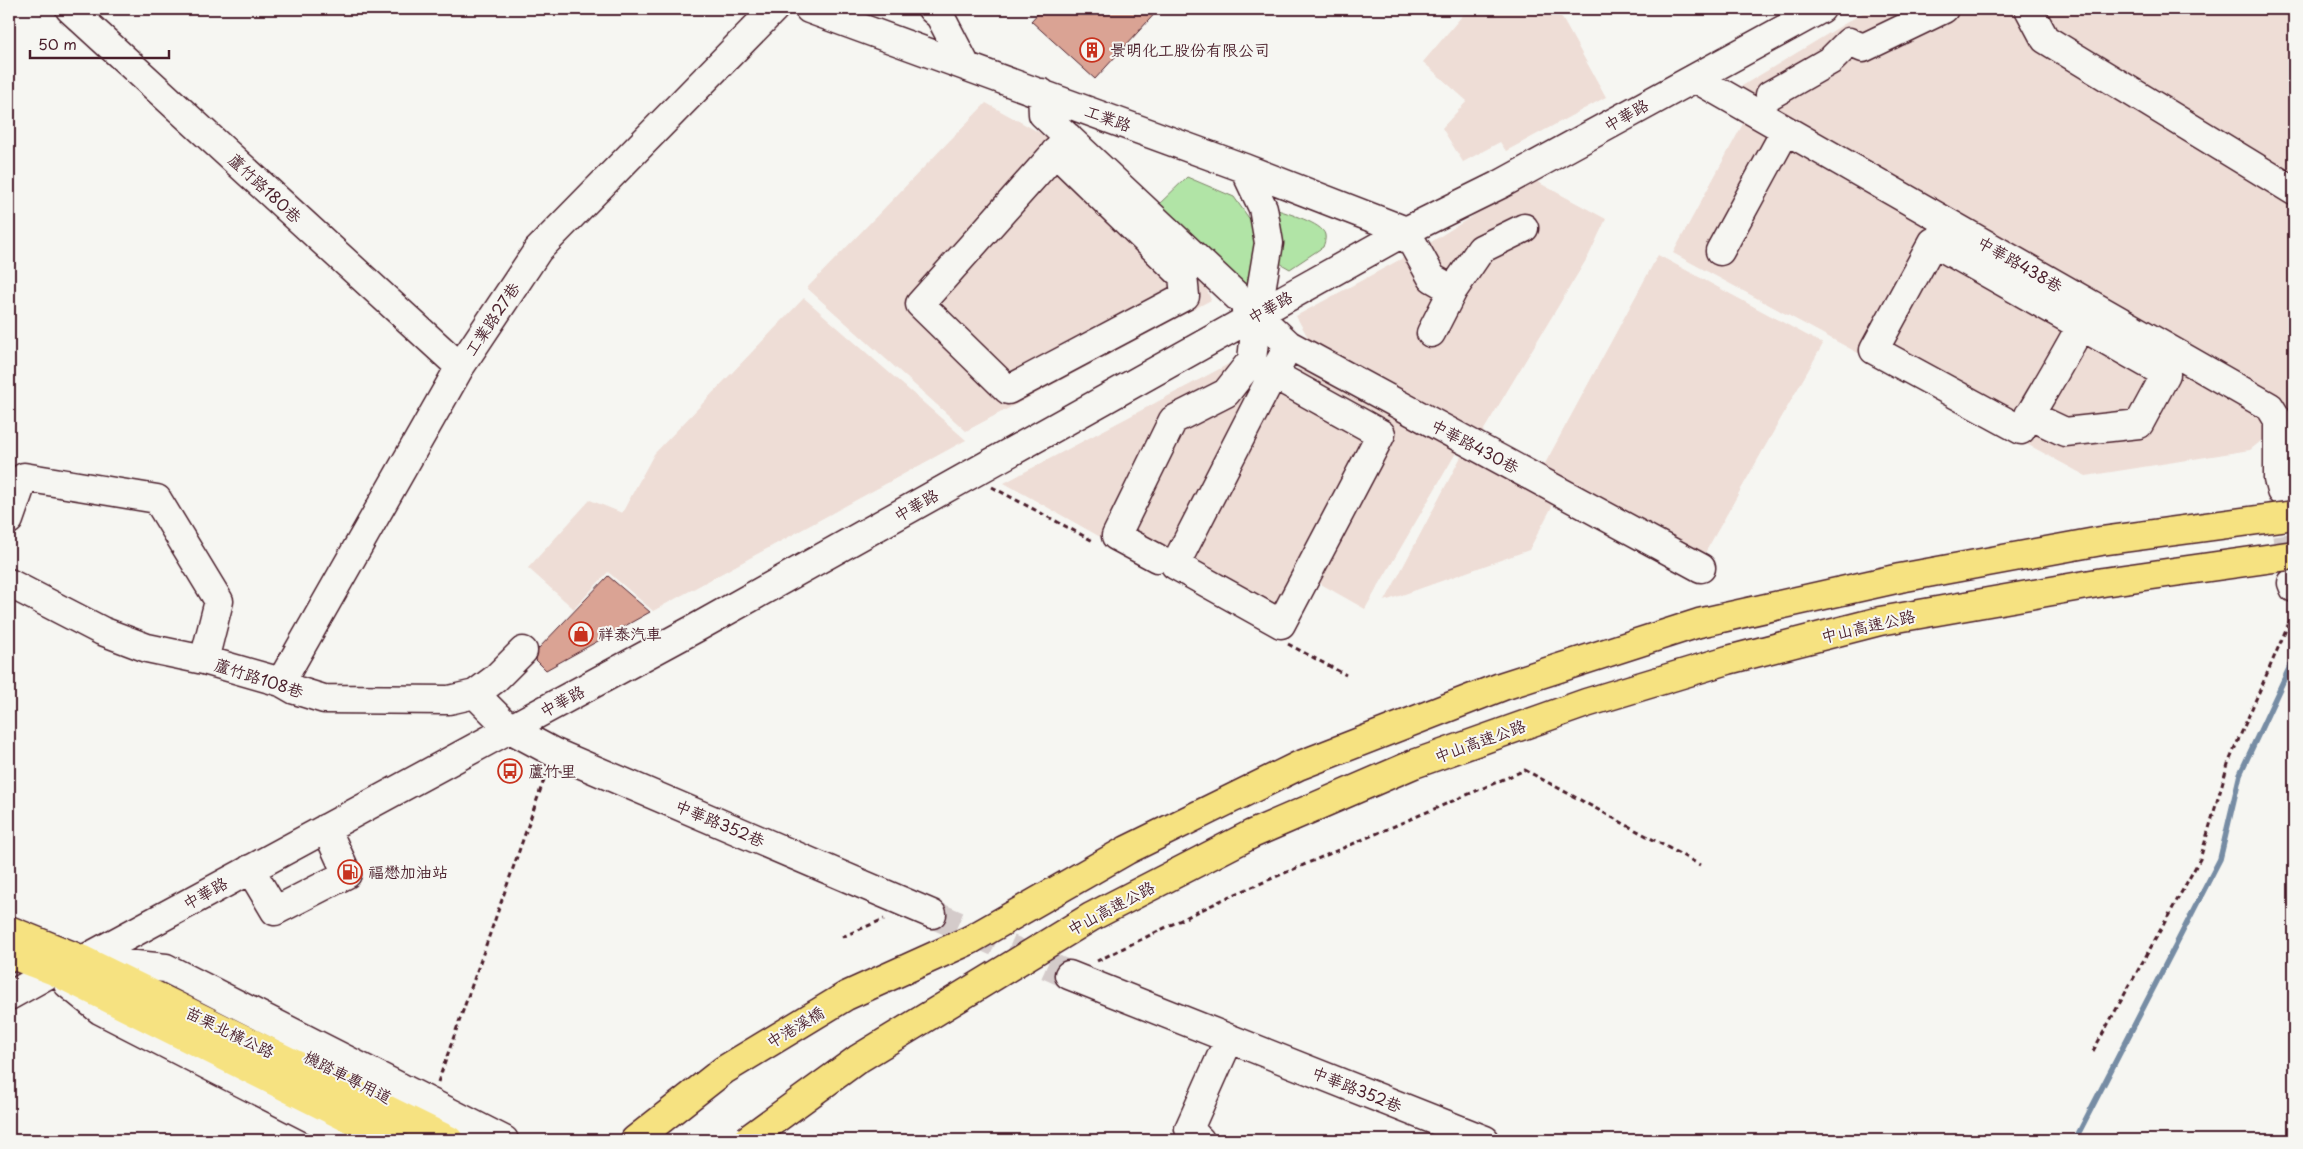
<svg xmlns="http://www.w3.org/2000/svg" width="2303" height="1149" font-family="'Playpen Sans','LXGW WenKai TC',sans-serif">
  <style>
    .built { fill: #eeddd6 }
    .green { fill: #b1e4a6; stroke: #7e8268 }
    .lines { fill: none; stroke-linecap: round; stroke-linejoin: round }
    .stream { stroke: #768ca4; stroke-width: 5.5 }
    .building { fill: #daa394; stroke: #4a1f2b }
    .minor-tunnel { stroke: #d4cbca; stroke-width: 28; stroke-dasharray: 28 14; stroke-linecap: butt }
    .minor-casing { stroke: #4a1f2b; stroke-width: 31 }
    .major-casing { stroke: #4a1f2b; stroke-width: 31 }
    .highway-casing { stroke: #4a1f2b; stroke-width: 31 }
    .path { stroke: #4a1f2b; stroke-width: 3; stroke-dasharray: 5 4; stroke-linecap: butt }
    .minor { stroke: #f6f6f2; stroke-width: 28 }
    .major { stroke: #f6e281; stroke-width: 28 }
    .highway { stroke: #f6e281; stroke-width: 28 }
    .highway-bridge-casing { stroke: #4a1f2b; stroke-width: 31; stroke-linecap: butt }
    .highway-bridge { stroke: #f6e281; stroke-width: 28 }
    .labels { text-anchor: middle; stroke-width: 4; stroke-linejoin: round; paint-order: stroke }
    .poi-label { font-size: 16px; fill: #4a1f2b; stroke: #f6f6f2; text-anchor: start }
    .street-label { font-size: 16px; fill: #4a1f2b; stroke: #f6f6f2 }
  </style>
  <rect width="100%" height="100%" fill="#f6f6f2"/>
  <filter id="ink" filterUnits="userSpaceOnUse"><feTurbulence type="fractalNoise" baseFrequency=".02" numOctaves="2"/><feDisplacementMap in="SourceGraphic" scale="10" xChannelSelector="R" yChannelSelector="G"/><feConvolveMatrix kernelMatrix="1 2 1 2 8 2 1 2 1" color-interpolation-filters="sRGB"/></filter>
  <g filter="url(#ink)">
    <!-- built -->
    <path class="built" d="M1468 9H1557L1606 97 1506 151 1500 142 1463 162 1442 128 1467 101 1423 62Z
      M1869 9H2294V415L1732 92Z
      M986 103 1062 145 1201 274 1211 300 966 431 807 288Z
      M1744 122 1838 178 2262 412 2267 436 2250 450 2086 476 1673 253Z
      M1532 179 1606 219 1589 255 1479 438 1316 352 1296 316 1423 247Z
      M1658 255 1823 344 1701 560 1541 471Z
      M804 298 966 440 653 611 608 572 574 609 528 568 590 500 622 513 654 454Z
      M1242 357 1271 367 1315 371 1460 446 1365 609 1312 579 1279 637 1004 483Z
      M1465 449 1556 499 1529 550 1385 601Z"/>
    <!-- green -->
    <path class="green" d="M1187 177 1234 197 1258 231 1249 294 1156 207Z
      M1275 209C1286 213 1323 223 1325 235 1326 239 1324 244 1323 247L1290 269 1276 261Z"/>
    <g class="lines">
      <!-- stream -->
      <path class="stream" d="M2075 1140 2220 859 2240 774 2294 658"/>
    </g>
    <!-- building -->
    <path class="building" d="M1042 9H1159L1095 79 1031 21Z
      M608 576 650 612 546 670 536 660 538 649Z"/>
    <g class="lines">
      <!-- minor-tunnel -->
      <path class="minor-tunnel" d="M2281 492 2292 579
        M932 914 1069 975"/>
      <!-- minor casing -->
      <g class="minor-casing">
        <path id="minor" d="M70 9 460 367
          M809 9 1244 168 1406 231 1432 278 1453 290 1431 333
          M932 9 940 16 965 64
          M2029 9 2045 39 2294 191
          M1695 78 2270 407 2278 420V479L2281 491
          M1042 93 1043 114 1289 345 1701 568
          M1770 95 1831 60 1849 42 1863 48 1944 9
          M1055 152 1183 276 1185 296 1008 390 920 304 1062 145 1068 137
          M1720 251 1786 130
          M1453 290 1481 249 1524 228
          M1273 374 1381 434 1281 624 1175 565 1273 374 1289 345
          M2029 415 2065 432 2139 424 2166 374 1933 242 1874 350 2021 430C2045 389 2070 348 2092 305
          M9 520 24 477 157 499 219 601 204 660
          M1157 558 1116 536 1173 420 1226 393 1252 360 1257 314 1269 243 1263 208 1244 168
          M9 583 102 631 147 648 204 660 281 682 295 690 324 699 449 700 475 694 510 729 553 752 932 914
          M2292 583 2294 588
          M281 682 460 367 538 250 774 9
          M475 694 495 679 523 651
          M250 869 275 911 347 874 326 828
          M85 960 166 968 504 1140
          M1069 975 1485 1140
          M68 984 100 1010 354 1140
          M9 996 54 971 83 960 696 628 1406 231 1501 184 1821 9
          M1200 1140 1189 1129 1229 1039"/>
      </g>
      <!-- major casing -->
      <g class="major-casing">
        <path id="major" d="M9 930 83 960 449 1140
          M9 954 54 971 392 1140"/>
      </g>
      <!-- highway casing -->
      <g class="highway-casing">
        <path id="highway" d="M635 1140 724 1070 846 996 970 940"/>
      </g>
      <!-- path -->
      <path class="path" d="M992 487 1095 542
        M1288 644 1346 675
        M842 937 884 919
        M1097 961 1224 899 1525 770 1700 865
        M2093 1051 2200 859 2228 764 2294 611
        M438 1082 546 774"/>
      <!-- minor -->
      <use href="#minor" class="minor"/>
      <!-- major -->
      <use href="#major" class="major"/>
      <!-- highway -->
      <use href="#highway" class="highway"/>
      <!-- highway-bridge casing -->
      <g class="highway-bridge-casing">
        <path id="highway-bridge" d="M970 940 1127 850 1298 766 1503 686 1699 623 1900 578 2101 541 2294 515
          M747 1140 858 1059 1091 917 1252 834 1414 764 1586 703 1728 660 1880 621 2103 582 2294 555"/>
      </g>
      <!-- highway-bridge -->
      <use href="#highway-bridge" class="highway-bridge"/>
    </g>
  </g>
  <!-- icons -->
  <defs>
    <g id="building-ring" transform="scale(1.25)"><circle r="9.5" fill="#f6f6f2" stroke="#c8321e" stroke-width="1.5"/><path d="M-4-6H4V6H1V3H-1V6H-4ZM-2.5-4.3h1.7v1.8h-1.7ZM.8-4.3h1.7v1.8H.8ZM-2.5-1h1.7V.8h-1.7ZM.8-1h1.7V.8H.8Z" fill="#c8321e"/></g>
    <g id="shop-ring" transform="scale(1.25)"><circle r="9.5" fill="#f6f6f2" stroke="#c8321e" stroke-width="1.5"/><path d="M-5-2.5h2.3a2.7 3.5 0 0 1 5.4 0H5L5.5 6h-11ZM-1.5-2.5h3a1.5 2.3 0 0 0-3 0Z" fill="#c8321e"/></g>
    <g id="bus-ring" transform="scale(1.25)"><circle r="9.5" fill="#f6f6f2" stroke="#c8321e" stroke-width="1.5"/><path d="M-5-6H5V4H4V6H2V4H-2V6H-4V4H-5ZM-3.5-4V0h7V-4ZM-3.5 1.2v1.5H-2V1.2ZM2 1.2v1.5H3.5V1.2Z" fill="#c8321e"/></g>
    <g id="fuel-ring" transform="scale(1.25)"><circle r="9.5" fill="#f6f6f2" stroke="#c8321e" stroke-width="1.5"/><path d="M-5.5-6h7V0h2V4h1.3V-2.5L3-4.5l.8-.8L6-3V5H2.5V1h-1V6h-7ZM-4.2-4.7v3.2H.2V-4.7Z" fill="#c8321e"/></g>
  </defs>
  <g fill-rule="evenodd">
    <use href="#building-ring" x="1092" y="50"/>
    <use href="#shop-ring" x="581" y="634"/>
    <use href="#bus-ring" x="510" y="771"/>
    <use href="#fuel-ring" x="350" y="872"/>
  </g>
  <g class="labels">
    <!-- poi labels -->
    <g class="poi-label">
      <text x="1110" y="56">景明化工股份有限公司</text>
      <text x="598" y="640">祥泰汽車</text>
      <text x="528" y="777">蘆竹里</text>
      <text x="368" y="878">福懋加油站</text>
    </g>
    <!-- street labels -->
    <g class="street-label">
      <text transform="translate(1626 115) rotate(-29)" y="6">中華路</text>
      <text transform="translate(1108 118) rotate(20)" y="6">工業路</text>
      <text transform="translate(265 188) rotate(43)" y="6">蘆竹路180巷</text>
      <text transform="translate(2020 264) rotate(30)" y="6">中華路438巷</text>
      <text transform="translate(1270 307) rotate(-29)" y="6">中華路</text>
      <text transform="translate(492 319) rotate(-56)" y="6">工業路27巷</text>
      <text transform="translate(1475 446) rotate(28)" y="6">中華路430巷</text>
      <text transform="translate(916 505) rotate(-29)" y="6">中華路</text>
      <text transform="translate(1868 626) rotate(-13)" y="6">中山高速公路</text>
      <text transform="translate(259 678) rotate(18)" y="6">蘆竹路108巷</text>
      <text transform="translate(562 701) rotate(-28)" y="6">中華路</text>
      <text transform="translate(1480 741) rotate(-20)" y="6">中山高速公路</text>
      <text transform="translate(720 823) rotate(23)" y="6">中華路352巷</text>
      <text transform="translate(205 893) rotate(-29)" y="6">中華路</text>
      <text transform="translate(1111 908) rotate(-28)" y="6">中山高速公路</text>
      <text transform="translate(795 1027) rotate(-31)" y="6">中港溪橋</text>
      <text transform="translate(230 1032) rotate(26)" y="6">苗栗北橫公路</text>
      <text transform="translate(348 1077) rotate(27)" y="6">機踏車專用道</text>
      <text transform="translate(1357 1089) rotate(22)" y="6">中華路352巷</text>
    </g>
  </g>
  <!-- margin -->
  <rect width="2303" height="1149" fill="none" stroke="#f6f6f2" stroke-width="30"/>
  <rect x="15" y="15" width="2273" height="1119" fill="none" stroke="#4a1f2b" stroke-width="2" filter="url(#ink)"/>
  <!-- scale -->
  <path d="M30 50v8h139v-8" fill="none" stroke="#4a1f2b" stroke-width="2.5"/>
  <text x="38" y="50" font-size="15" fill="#4a1f2b" stroke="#f6f6f2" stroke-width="4" paint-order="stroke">50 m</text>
</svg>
